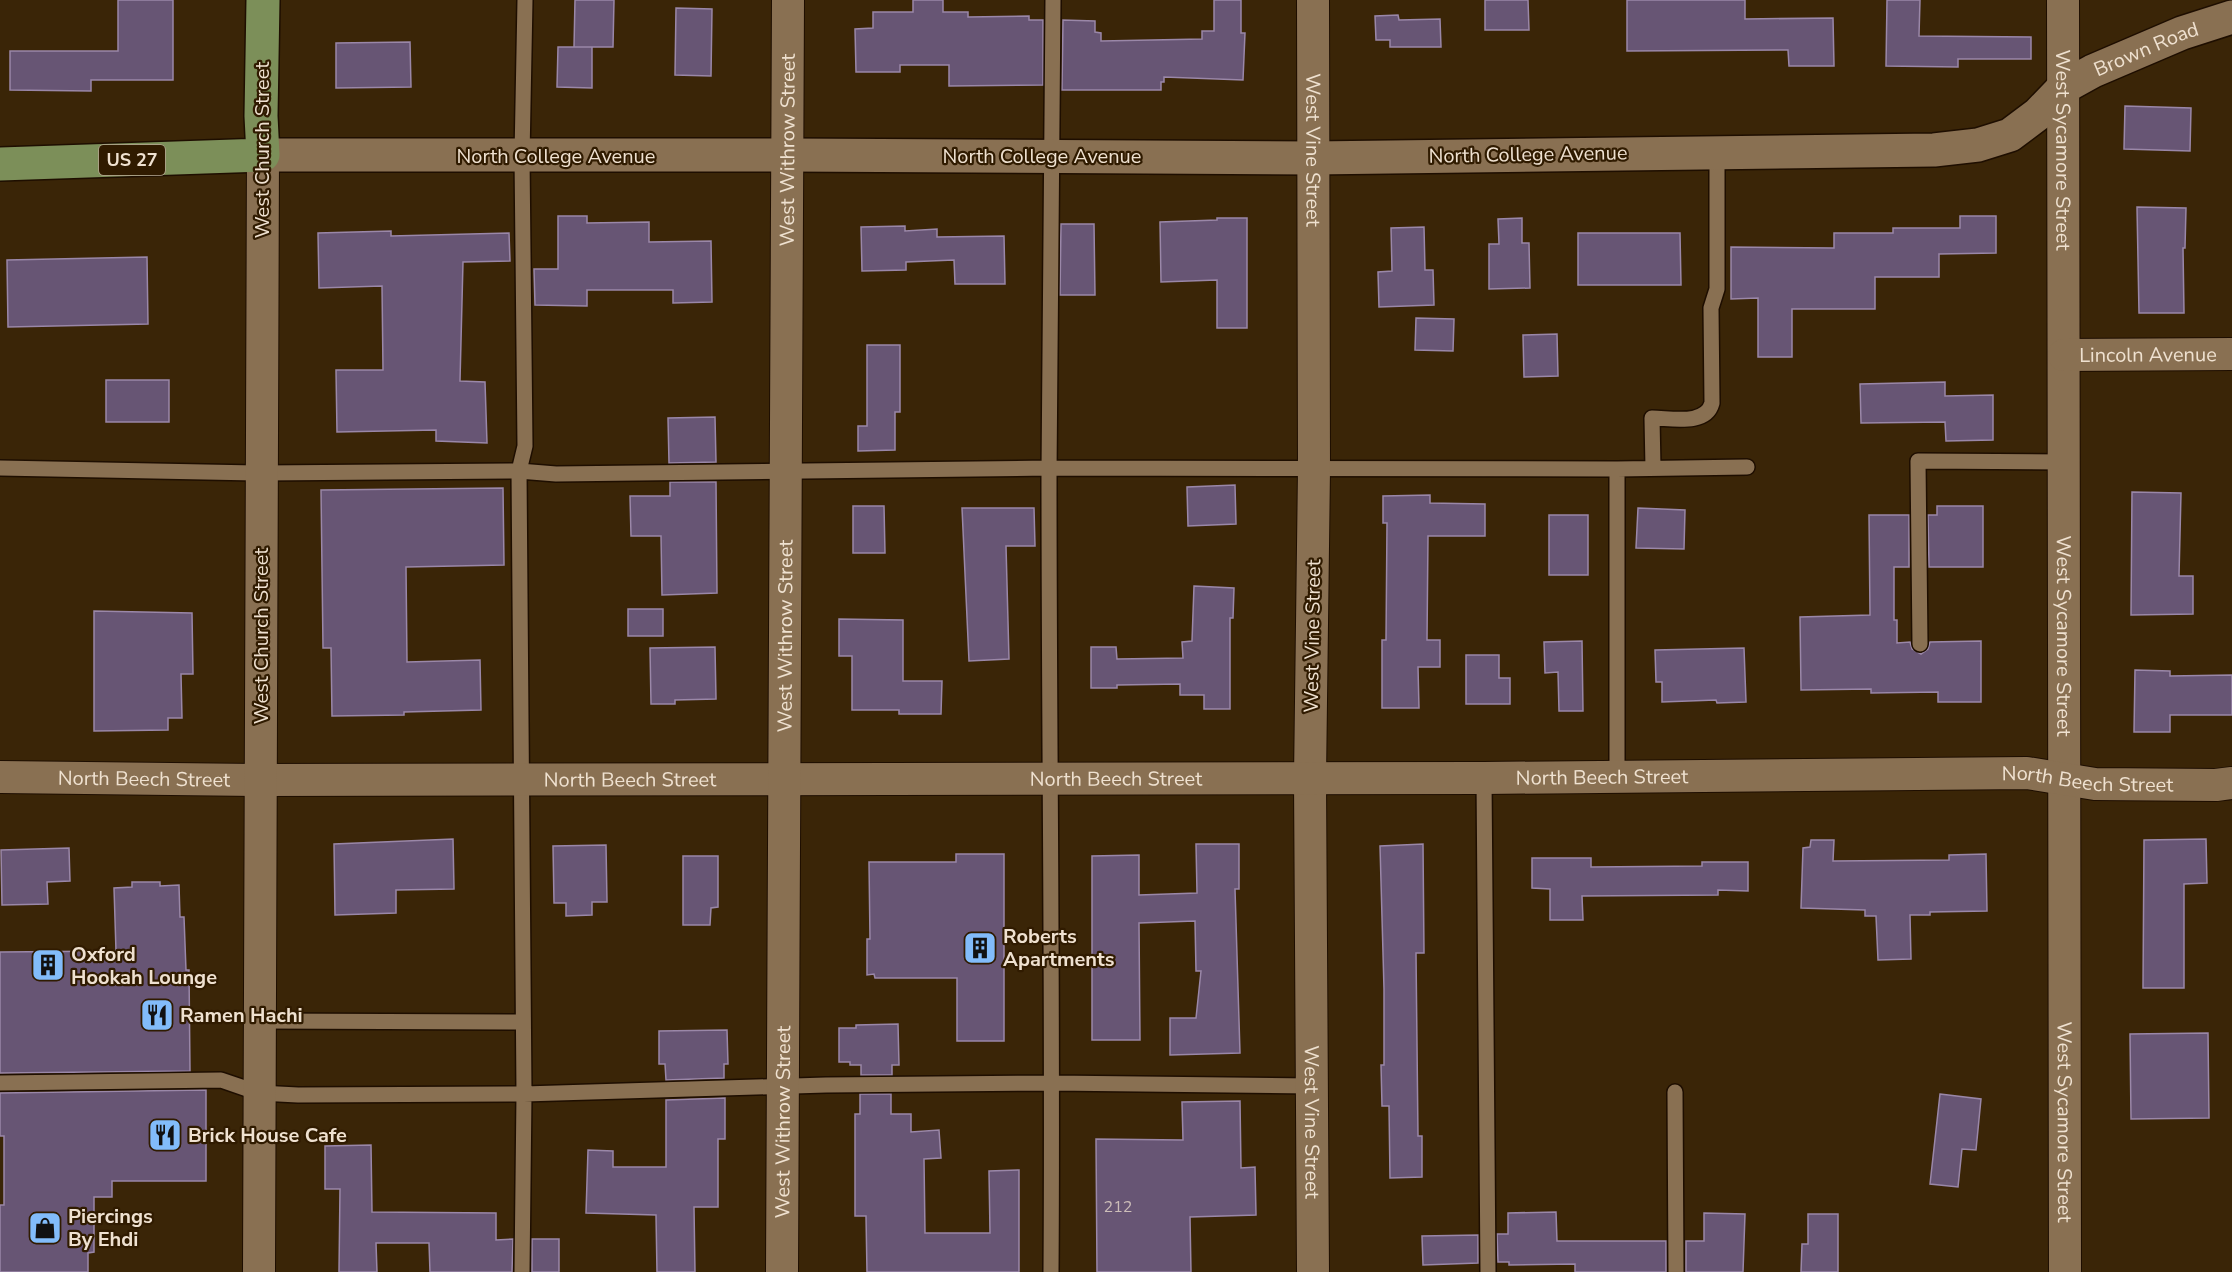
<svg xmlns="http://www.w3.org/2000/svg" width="2232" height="1272" font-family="'Nunito Sans',sans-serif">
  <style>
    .building { fill: #675574; stroke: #9a87a8; stroke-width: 1.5 }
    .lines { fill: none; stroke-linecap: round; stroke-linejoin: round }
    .service-casing { stroke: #1e0e00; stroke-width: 18 }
    .minor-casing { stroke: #1e0e00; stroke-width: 34 }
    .tertiary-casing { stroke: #1e0e00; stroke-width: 36 }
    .trunk-casing { stroke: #1e0e00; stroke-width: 36 }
    .service { stroke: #897052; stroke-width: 15 }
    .minor { stroke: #897052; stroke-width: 32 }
    .tertiary { stroke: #897052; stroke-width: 33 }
    .trunk { stroke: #7c8f59; stroke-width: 33 }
    .labels { text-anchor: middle; stroke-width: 4.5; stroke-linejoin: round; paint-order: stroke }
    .number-label { font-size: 16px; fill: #cdbeb9 }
    .shield { fill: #301b00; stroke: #b6a692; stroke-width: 1.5 }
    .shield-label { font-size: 18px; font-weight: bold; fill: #efe1d0 }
    .street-label { font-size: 20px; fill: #efe1d0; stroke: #301b00 }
    .poi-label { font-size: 20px; font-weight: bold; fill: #efe1d0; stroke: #301b00; text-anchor: start }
  </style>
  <rect width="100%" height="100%" fill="#3a2507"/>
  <!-- building -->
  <path class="building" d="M118 0H173V80H91V91L10 90V51H118Z
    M575 0H614L613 47H574Z
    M913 0H943V12H968V17L1029 16V20H1043V85L949 86V65H900V72H856L855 29 873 28V12H913Z
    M1214 0H1241V33H1245L1243 80 1164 77V82H1161V90H1062L1063 20 1095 21V32L1101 33V41L1202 39V31H1214Z
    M1485 0H1528L1529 30H1485Z
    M1627 0H1745V19L1833 18 1834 66H1789L1788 50 1627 51Z
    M1887 0H1920L1919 36 2031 37V59H1958V67L1886 66Z
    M676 8 712 9 711 76 675 75Z
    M1398 15 1399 20 1440 19 1441 47H1390V40H1376L1375 16Z
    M410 42 411 87 336 88V43Z
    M558 47H592V88L557 87Z
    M2125 106 2191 108 2190 151 2124 149Z
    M2137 207 2186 208 2185 248H2183L2184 313H2139Z
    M558 216H587V223L649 222V242L711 241 712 302 673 303V290H587V306L535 305 534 269H558Z
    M1960 216H1996V253L1939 254V277H1875V309H1792V357H1758V298L1731 299V247L1834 248V233H1893V228H1960Z
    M1217 218H1247V328H1217V280L1161 282 1160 222 1217 220Z
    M1522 218V243H1529L1530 288 1489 289V244H1499L1498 219Z
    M1061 224H1094L1095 295H1060Z
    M905 226V231L937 229V237L1004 236 1005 284H955L954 260 906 262V270L862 271 861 227Z
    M1424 227 1425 270H1433L1434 305 1379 307 1378 272 1392 271 1391 228Z
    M391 231V236L509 233 510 261 463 262 460 381 485 382 487 443 436 441V430L337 432 336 370H383L382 286 319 288 318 233Z
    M1578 233H1680L1681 285H1578Z
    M147 257 148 324 8 327 7 260Z
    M1416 318 1454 319 1453 351 1415 350Z
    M1557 334 1558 376 1524 377 1523 335Z
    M867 345H900V412H895V450L858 451V426H867Z
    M106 380H169V422H106Z
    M1945 382V396L1993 395V440L1946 441 1945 422 1861 423 1860 384Z
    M715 417 716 462 669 463 668 418Z
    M670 482H716L717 593 662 595 661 536H631L630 496H670Z
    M1235 485 1236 524 1188 526 1187 487Z
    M503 488 504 565 406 567 407 662 480 660 481 710 404 712V715L332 716 331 648H323L321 490Z
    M2132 492 2181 493 2179 576H2193V614L2131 615Z
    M1430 495V503L1485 504V536H1428L1427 640H1440V667H1418L1419 708H1382V640H1386L1387 523H1383V496Z
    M853 506H884L885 553H853Z
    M1937 506H1983V567H1929L1928 515H1937Z
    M962 508H1034L1035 546H1006L1009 659 969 661Z
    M1638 508 1685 510 1684 549 1636 548Z
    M1549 515H1588V575H1549Z
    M1869 515H1909V567H1894V620H1897V643L1910 642 1912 649 1921 654 1928 649 1930 642 1981 641V702H1938V692L1871 693V689L1801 690 1800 617 1870 615Z
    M1194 586 1234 588 1233 618H1230V709H1204V695H1180V684L1117 685V688H1091V647H1116L1117 659 1183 658 1182 642 1192 641Z
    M628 609H663V636H628Z
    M94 611 192 613 193 674H181L182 718H168V730L94 731Z
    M839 619 903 620V681H942L941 714H899V710H852V656H839Z
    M1582 641 1583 711H1559L1558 672 1545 673 1544 642Z
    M715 647 716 699 675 700V704H651L650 648Z
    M1744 648 1746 702 1717 703 1716 700 1662 702V682H1656L1655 650Z
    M1466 655H1499V678H1510V704H1466Z
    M2135 670 2170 671V676L2232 675V715H2170V732H2134Z
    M453 839 454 889 396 890V913L335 915 334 844Z
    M2206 839 2207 883 2184 884V988H2143L2144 840Z
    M1811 840H1834L1833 861 1949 860V855L1986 854 1987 911 1930 912V915H1910L1911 959 1878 960 1876 916H1865V910L1801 908 1803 848 1810 847Z
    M1196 844H1239V889H1235L1240 1053 1170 1055V1018H1196L1201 971H1196L1195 921 1139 923 1140 1040H1092V856L1139 855V895L1197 893Z
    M1423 844 1424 953H1416L1418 1136H1422V1177L1390 1178 1389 1106H1382L1381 1065H1384V989L1380 846Z
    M606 845 607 902H592V915L566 916V903H554L553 846Z
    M69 848 70 881 47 882 48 904 2 905 1 850Z
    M956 854H1004V1041H957V978H875L874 974 867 975V939H870L869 862H956Z
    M683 856H718V907L711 908 710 925H683Z
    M1532 858H1591V867L1702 866V862H1748V891L1718 890V895L1582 896 1583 920H1550V889L1532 888Z
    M132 882H160V886L179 885 180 917H184L186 970H189L190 1071 0 1073V952L116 951 114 888 132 887Z
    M898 1024 899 1065H892V1075H861V1065H850V1062H839V1028H856V1025Z
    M727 1030 728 1064H724V1078L666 1080 665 1064H659V1031Z
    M2208 1033 2209 1118 2131 1119 2130 1034Z
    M206 1090V1181H112V1197H94V1252L88 1253V1272H0V1205H4V1136H0V1093Z
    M860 1094H891V1114H911V1132L939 1130 941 1158 924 1159 925 1233H990L989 1171 1019 1170V1272H867L866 1216H855V1114H860Z
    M1940 1094 1981 1099 1976 1150 1962 1149 1958 1187 1930 1184Z
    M725 1098V1139H718V1207H694L695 1272H657L656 1215 586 1213 588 1150 613 1151V1167H666V1100Z
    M1240 1101 1241 1168 1255 1167 1256 1215 1190 1217 1191 1272H1097L1096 1139 1183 1140 1182 1102Z
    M371 1145 372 1212 496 1213V1240L513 1239 512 1272H430L429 1243H376L377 1272H339L340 1189H325V1146Z
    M1556 1212 1557 1241H1666V1272H1575V1264L1509 1265V1262H1498L1497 1234H1508V1213Z
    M1704 1213 1745 1214 1743 1272H1686V1241H1704Z
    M1808 1214H1838V1272H1801L1802 1244H1808Z
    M1478 1235V1263L1423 1265 1422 1236Z
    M532 1239H559V1272H532Z"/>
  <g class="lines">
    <!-- service casing -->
    <g class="service-casing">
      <path id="service" d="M0 468 262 473 519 471 556 474 1049 468 1617 469V777
        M1653 468 1652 418C1671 418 1706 426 1712 403L1711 308 1717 289V151
        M1617 469 1747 467
        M1920 644 1918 461 2064 462
        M1484 778 1488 1272
        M260 1021 523 1022
        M0 1083 221 1080 259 1093 298 1095 524 1094 826 1085 1052 1083 1312 1086
        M1675 1092 1676 1272
        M522 1272 524 1094 519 471 525 446 522 156 525 0
        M1051 1272C1053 1006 1049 739 1049 473 1049 315 1053 158 1053 0"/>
    </g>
    <!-- minor casing -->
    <g class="minor-casing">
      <g id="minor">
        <path id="s1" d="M1313 0 1314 469 1310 779 1313 1272"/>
        <path id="s2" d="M2063 0 2065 1272"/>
        <path id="s3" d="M2064 355 2232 354"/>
        <path id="s4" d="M0 777 260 780 1484 778 2027 773 2095 784 2216 785 2232 783"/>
        <path d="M259 1272 263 155"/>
        <path id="s5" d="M782 1272 788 0"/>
      </g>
    </g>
    <!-- tertiary casing -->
    <g class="tertiary-casing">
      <g id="tertiary">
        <path id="s6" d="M263 155H788L1313 158 1934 150 1978 145 2010 135 2038 114 2064 87 2093 71 2182 33 2232 17"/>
      </g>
    </g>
    <!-- trunk casing -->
    <g class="trunk-casing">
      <path id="trunk" d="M0 164 263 155 261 116 263 0"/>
    </g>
    <!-- service -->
    <use href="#service" class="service"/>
    <!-- minor -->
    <use href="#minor" class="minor"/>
    <!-- tertiary -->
    <use href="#tertiary" class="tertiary"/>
    <!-- trunk -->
    <use href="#trunk" class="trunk"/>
  </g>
  <!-- icons -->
  <defs>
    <g id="building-square" transform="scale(1.725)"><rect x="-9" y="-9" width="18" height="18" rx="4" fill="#82bcfa" stroke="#301b00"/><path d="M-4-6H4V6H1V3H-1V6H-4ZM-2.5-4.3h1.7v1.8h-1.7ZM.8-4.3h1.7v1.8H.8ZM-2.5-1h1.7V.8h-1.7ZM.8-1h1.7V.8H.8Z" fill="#111"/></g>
    <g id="restaurant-square" transform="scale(1.725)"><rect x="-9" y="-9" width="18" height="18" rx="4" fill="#82bcfa" stroke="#301b00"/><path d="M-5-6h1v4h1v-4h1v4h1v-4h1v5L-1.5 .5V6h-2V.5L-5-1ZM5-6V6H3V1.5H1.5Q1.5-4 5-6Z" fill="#111"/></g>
    <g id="shop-square" transform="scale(1.725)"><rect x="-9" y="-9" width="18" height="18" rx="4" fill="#82bcfa" stroke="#301b00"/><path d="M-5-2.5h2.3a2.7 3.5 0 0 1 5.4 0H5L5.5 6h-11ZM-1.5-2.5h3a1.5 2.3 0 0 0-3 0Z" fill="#111"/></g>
  </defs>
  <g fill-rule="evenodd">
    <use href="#building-square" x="980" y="948"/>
    <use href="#building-square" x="48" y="965"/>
    <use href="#restaurant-square" x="157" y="1015"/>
    <use href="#restaurant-square" x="165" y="1135"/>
    <use href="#shop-square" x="45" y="1228"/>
  </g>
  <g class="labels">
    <!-- number labels -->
    <g class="number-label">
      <text x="1118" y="1212">212</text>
    </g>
    <!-- shield labels -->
    <rect class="shield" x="99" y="145" width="66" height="30" rx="4.5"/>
    <g class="shield-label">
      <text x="132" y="166">US 27</text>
    </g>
    <!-- street labels -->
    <g class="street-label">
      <text dy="7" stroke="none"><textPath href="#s6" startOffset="1912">Brown Road</textPath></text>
      <text transform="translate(262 150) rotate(-90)" y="7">West Church Street</text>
      <text dy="7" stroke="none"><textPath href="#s5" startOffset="1122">West Withrow Street</textPath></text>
      <text dy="7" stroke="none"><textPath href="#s1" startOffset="150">West Vine Street</textPath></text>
      <text dy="7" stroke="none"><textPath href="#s2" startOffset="150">West Sycamore Street</textPath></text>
      <text transform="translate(1528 154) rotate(-1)" y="7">North College Avenue</text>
      <text x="556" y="163">North College Avenue</text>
      <text x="1042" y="163">North College Avenue</text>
      <text dy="7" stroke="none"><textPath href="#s3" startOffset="84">Lincoln Avenue</textPath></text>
      <text transform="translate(261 636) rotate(-90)" y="7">West Church Street</text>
      <text dy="7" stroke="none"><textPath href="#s5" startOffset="636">West Withrow Street</textPath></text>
      <text transform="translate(1312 636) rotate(-89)" y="7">West Vine Street</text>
      <text dy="7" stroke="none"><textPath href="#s2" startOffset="636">West Sycamore Street</textPath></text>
      <text dy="7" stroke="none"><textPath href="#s4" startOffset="1602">North Beech Street</textPath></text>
      <text dy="7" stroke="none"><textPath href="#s4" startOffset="1116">North Beech Street</textPath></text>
      <text dy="7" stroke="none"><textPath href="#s4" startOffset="144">North Beech Street</textPath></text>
      <text dy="7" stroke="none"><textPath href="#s4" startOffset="630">North Beech Street</textPath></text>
      <text dy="7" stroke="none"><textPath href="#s4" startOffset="2088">North Beech Street</textPath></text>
      <text dy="7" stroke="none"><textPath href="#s5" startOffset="150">West Withrow Street</textPath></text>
      <text dy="7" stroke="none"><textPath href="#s1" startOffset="1122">West Vine Street</textPath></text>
      <text dy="7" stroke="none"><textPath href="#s2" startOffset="1122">West Sycamore Street</textPath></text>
    </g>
    <!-- poi labels -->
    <g class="poi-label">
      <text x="1003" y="943">Roberts<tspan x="1003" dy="23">Apartments</tspan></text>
      <text x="71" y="961">Oxford<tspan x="71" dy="23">Hookah Lounge</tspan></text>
      <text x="180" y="1022">Ramen Hachi</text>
      <text x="188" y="1142">Brick House Cafe</text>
      <text x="68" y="1223">Piercings<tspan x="68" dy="23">By Ehdi</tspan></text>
    </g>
  </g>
</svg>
